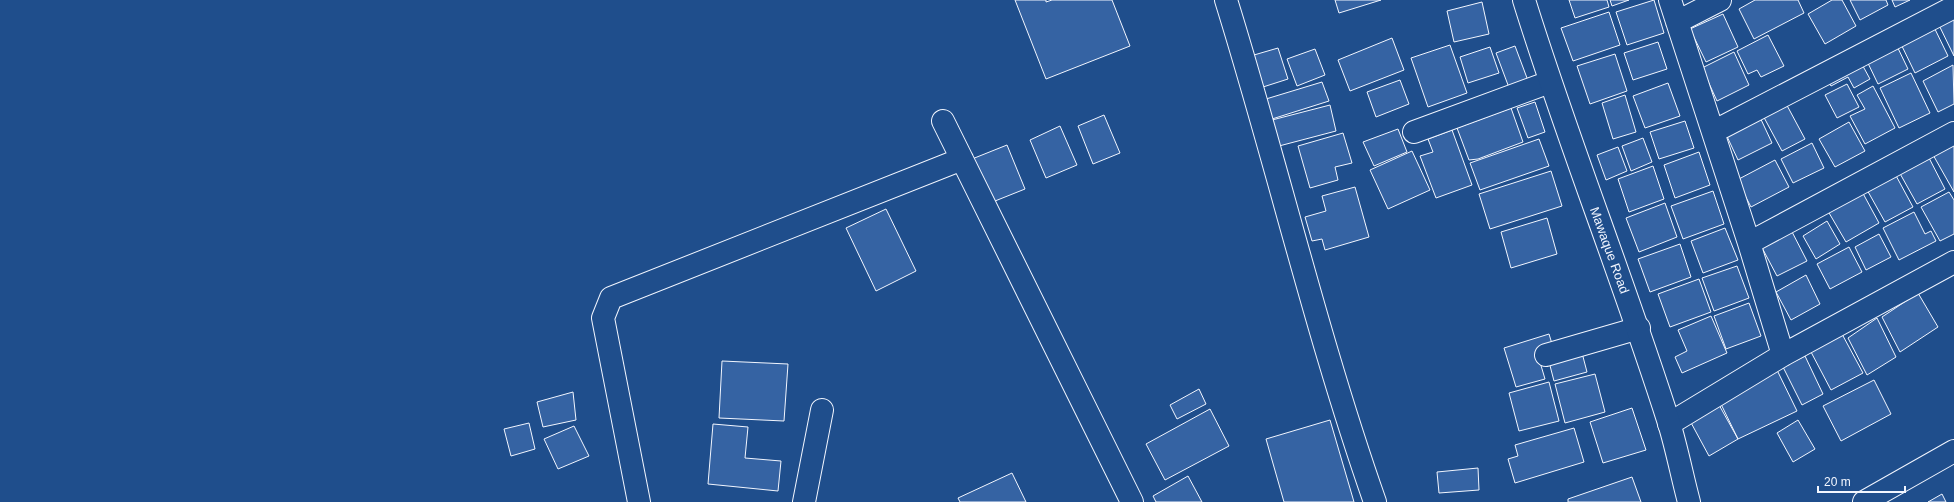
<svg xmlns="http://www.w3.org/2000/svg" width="1954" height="502" font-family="Helvetica,sans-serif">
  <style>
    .building { fill: #3563a3; stroke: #f2f6ff }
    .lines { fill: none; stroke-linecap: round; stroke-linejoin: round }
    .minor-casing { stroke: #f2f6ff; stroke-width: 24 }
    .major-casing { stroke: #f2f6ff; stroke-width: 24 }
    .minor { stroke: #1f4e8c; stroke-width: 22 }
    .major { stroke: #1f4e8c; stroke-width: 22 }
    .labels { text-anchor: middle; stroke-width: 3; stroke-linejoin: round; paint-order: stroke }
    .street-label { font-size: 13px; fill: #f2f6ff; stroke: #1f4e8c }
  </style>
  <rect width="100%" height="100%" fill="#1f4e8c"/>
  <!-- building -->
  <path class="building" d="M1015 0H1046V2L1052 0H1112L1130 46 1046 79Z
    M1335 0H1381L1339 13Z
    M1569 0H1607L1609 7 1575 18Z
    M1610 0H1629L1612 6Z
    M1654 0 1664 33 1627 45 1616 12Z
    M1755 0H1798L1804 13 1754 39 1739 9Z
    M1832 0H1842L1856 26 1825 44 1808 14Z
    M1850 0H1886L1888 5 1860 20Z
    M1892 0H1910L1895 7Z
    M1482 2 1489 34 1454 42 1447 11Z
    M1954 10V56L1936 19Z
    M1609 12 1620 45 1573 61 1561 28Z
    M1723 14 1738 47 1706 62 1690 29Z
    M1932 23 1948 56 1915 73 1899 40Z
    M1768 35 1784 66 1761 77 1757 70 1748 74 1737 51Z
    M1392 38 1404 70 1350 91 1338 60Z
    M1658 42 1667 69 1633 80 1624 53Z
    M1895 42 1908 69 1878 84 1865 57Z
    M1450 45 1467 93 1428 107 1411 58Z
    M1515 46 1530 86 1511 93 1496 53Z
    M1490 47 1499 73 1468 83 1460 57Z
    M1278 48 1288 79 1263 87 1254 55Z
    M1315 49 1325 75 1297 86 1287 59Z
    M1734 52 1749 85 1717 101 1702 68Z
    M1615 54 1627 91 1590 104 1577 66Z
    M1858 57 1870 79 1854 88 1848 77 1831 86 1825 76Z
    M1953 65 1954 104 1938 112 1923 81Z
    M1911 73 1930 113 1899 128 1880 88Z
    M1400 80 1409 104 1376 117 1367 92Z
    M1322 82 1329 101 1272 119 1266 99Z
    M1668 83 1680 116 1645 128 1633 96Z
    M1847 84 1859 107 1837 118 1825 95Z
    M1873 86 1895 128 1865 144 1850 116 1865 109 1857 95Z
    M1625 95 1636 132 1613 139 1602 103Z
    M1783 98 1805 139 1782 151 1760 110Z
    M1535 102 1545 132 1528 138 1517 108Z
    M1330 105 1336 131 1279 146 1272 120Z
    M1511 108 1523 142 1478 159 1469 160 1457 128Z
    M1758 113 1772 143 1738 160 1724 130Z
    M1104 115 1120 153 1093 164 1078 126Z
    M1685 121 1694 148 1659 159 1650 132Z
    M1849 122 1865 151 1835 167 1819 139Z
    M1060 126 1077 165 1046 178 1030 140Z
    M1398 129 1407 152 1374 166 1363 142Z
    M1452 130 1472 185 1436 198 1420 156 1433 152 1428 139Z
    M1343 133 1352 163 1335 167 1338 180 1310 188 1298 146Z
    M1643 138 1652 162 1631 171 1622 146Z
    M1539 139 1549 166 1480 190 1470 163Z
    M1954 141V192L1932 153Z
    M1812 143 1824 168 1793 183 1781 159Z
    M1007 145 1025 189 990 203 972 159Z
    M1618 147 1627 171 1606 180 1597 155Z
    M1412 151 1430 190 1388 209 1370 170Z
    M1699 152 1710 185 1675 198 1664 165Z
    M1927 154 1945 189 1917 204 1898 170Z
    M1775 160 1789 187 1751 207 1737 180Z
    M1653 166 1664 199 1629 212 1618 179Z
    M1551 171 1562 206 1490 229 1479 194Z
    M1894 172 1913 207 1885 222 1866 188Z
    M1859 186 1879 223 1846 242 1825 206Z
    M1355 187 1369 237 1325 250 1322 239 1312 241 1305 217 1326 211 1322 196Z
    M1713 191 1724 224 1683 239 1671 206Z
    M1949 192 1954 200V234L1940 241 1921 207Z
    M1665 203 1677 237 1639 252 1626 218Z
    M886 209 916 271 876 291 846 228Z
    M1914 212 1925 234 1931 231 1936 241 1899 260 1883 228Z
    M1547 218 1557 254 1511 268 1501 232Z
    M1827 221 1840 244 1816 259 1803 236Z
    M1789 226 1807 261 1777 276 1759 242Z
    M1725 228 1738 260 1703 273 1691 241Z
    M1879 234 1891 257 1866 270 1855 247Z
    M1680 244 1691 277 1650 292 1638 259Z
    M1849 247 1862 272 1830 289 1817 264Z
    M1737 266 1749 298 1714 311 1702 278Z
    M1806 275 1820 304 1791 320 1776 292Z
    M1699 279 1711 312 1670 327 1658 294Z
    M1918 293 1938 327 1900 352 1882 317Z
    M1749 303 1761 336 1726 349 1714 316Z
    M1711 316 1727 353 1682 373 1675 357 1687 351 1678 330Z
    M1877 318 1896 357 1867 375 1848 338Z
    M1549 334 1553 347 1537 352 1545 379 1516 387 1504 348Z
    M1842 334 1863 373 1831 390 1811 352Z
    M1581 349 1587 372 1554 381 1548 358Z
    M1805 356 1823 394 1802 405 1783 367Z
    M722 361 788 364 784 421 719 418Z
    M1776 368 1797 411 1738 439 1719 400Z
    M1595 374 1605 412 1565 423 1555 384Z
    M1874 380 1891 414 1841 441 1823 406Z
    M1549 382 1559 421 1519 431 1509 393Z
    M1199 389 1206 404 1177 419 1170 405Z
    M573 392 576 420 543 427 537 402Z
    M1718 403 1738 439 1709 456 1689 419Z
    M1632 408 1646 450 1603 463 1590 422Z
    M1210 409 1229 446 1165 480 1146 444Z
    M1330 420 1354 502H1284L1266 439Z
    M1798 420 1815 449 1793 462 1777 433Z
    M529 423 535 449 511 456 504 429Z
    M713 424 748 427 745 458 781 461 778 491 708 484Z
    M574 426 589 456 558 469 544 439Z
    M1574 428 1584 462 1515 483 1508 459 1518 456 1515 445Z
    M1478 468 1479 490 1439 493 1437 472Z
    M1012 473 1026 502H960L958 498Z
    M1188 476 1202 502H1156L1153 496Z
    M1632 477 1641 502H1568V499Z
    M1942 494 1946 502H1928Z"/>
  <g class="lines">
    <!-- minor casing -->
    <g class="minor-casing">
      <path id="minor" d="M1226 0C1278 167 1317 337 1375 502
        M1670 0 1749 243 1783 355
        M1677 22 1720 0
        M943 121 1132 502
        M1414 132 1550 82
        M1713 132 1954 7
        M1749 243 1954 133
        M1546 355 1639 328
        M1669 424 1783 355 1954 262
        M639 502 603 318 611 298 962 159
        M804 502 822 410
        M1864 502 1954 451"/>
    </g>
    <!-- major casing -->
    <g class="major-casing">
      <path id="major" d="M1524 0C1568 142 1624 281 1669 423 1677 449 1682 476 1689 502"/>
    </g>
    <!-- minor -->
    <use href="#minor" class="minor"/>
    <!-- major -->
    <use href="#major" class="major"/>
  </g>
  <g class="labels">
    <!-- street labels -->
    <g class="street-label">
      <text transform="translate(1610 250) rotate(70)" y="5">Mawaque Road</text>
    </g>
  </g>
  <!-- scale -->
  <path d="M1818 486v6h87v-6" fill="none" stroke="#f2f6ff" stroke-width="2"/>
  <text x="1824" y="486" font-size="12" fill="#f2f6ff" stroke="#1f4e8c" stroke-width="3" paint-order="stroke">20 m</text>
</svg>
